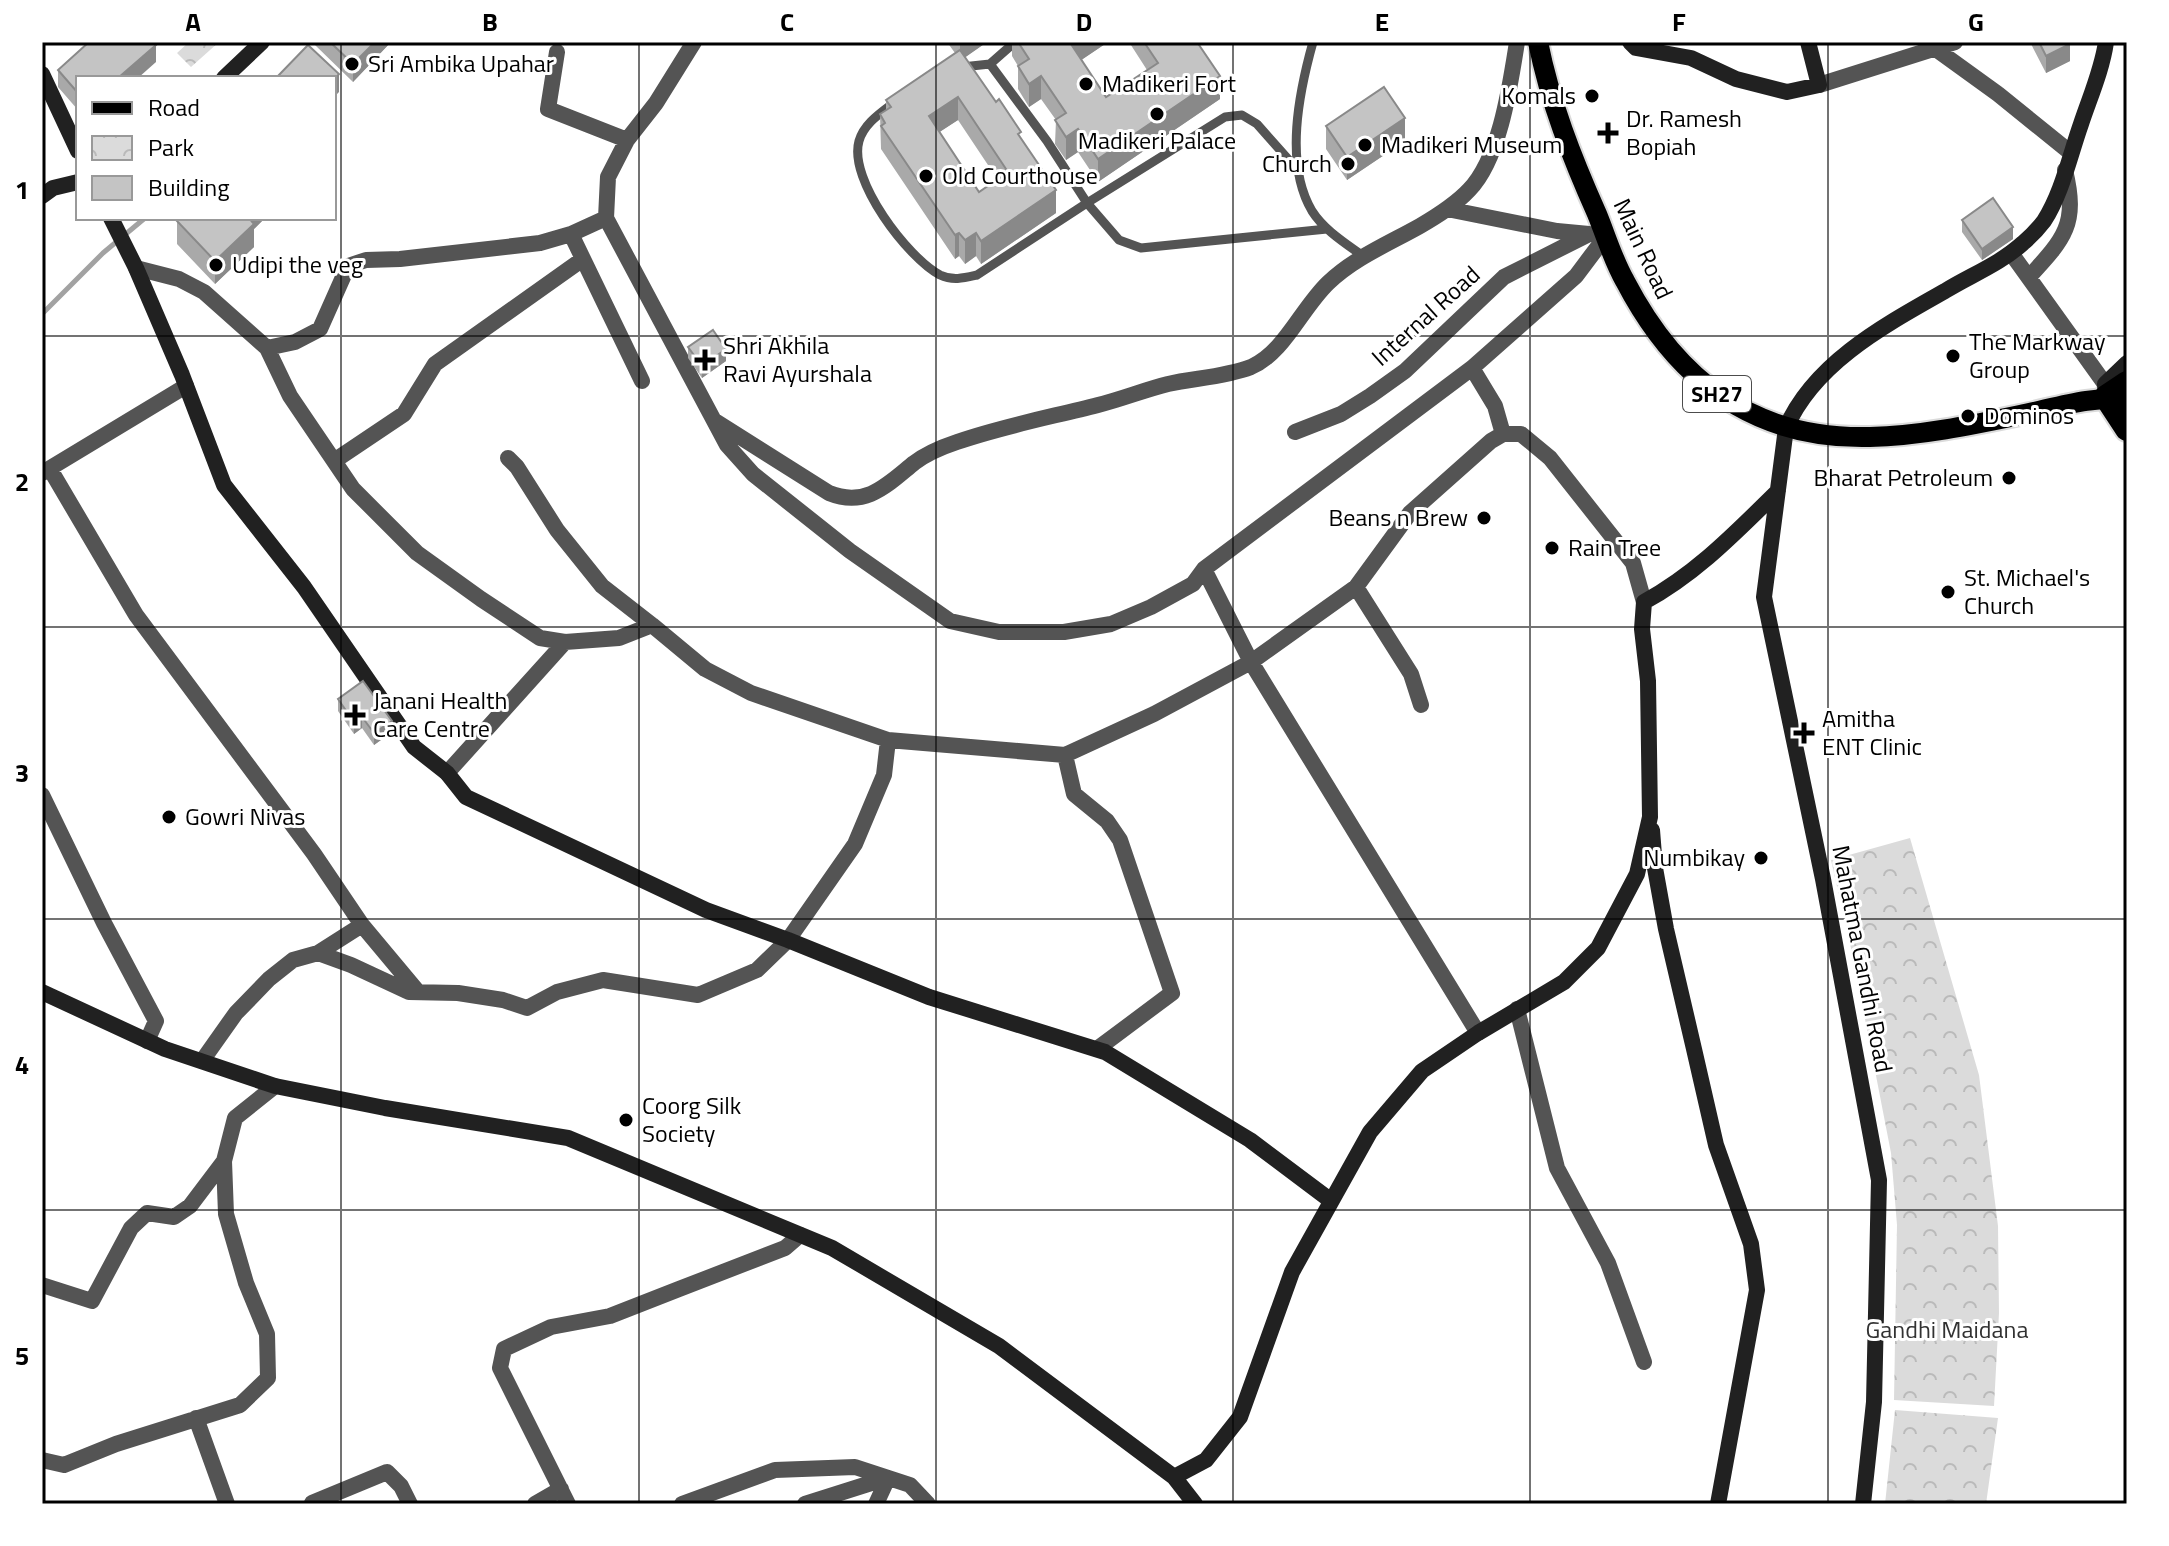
<svg xmlns="http://www.w3.org/2000/svg" width="2169" height="1546" font-family="'Titillium Web',sans-serif">
  <style>
    .park { fill: url(#park-crowns) }
    .lines { fill: none; stroke-linecap: round; stroke-linejoin: round }
    .stream { stroke: #a2a2a2; stroke-width: 5 }
    .primary-casing { stroke: #dbdbdb; stroke-width: 24 }
    .highway-casing { stroke: #dbdbdb; stroke-width: 28 }
    .lane { stroke: #545454; stroke-width: 9 }
    .street { stroke: #545454; stroke-width: 16 }
    .secondary { stroke: #212121; stroke-width: 16 }
    .primary { stroke: #000; stroke-width: 20 }
    .highway { stroke: #000; stroke-width: 24 }
    .wall { fill: #a9a9a9; fill-rule: evenodd }
    .shaded-wall { fill: #898989 }
    .building { fill: #c4c4c4; stroke: #898989; stroke-width: 2; fill-rule: evenodd }
    .grid { fill: none; stroke: #000; stroke-width: 2; stroke-opacity: 0.55 }
    .poi-dot { fill: #000; stroke: #fff; stroke-width: 3 }
    .labels { text-anchor: middle; stroke-width: 6; stroke-linejoin: round; paint-order: stroke }
    .shield { fill: #fff; stroke: #4c4c4c; stroke-width: 2 }
    .shield-label { font-size: 22px; font-weight: bold; fill: #000 }
    .poi-label { font-size: 24px; fill: #000; stroke: #fff; text-anchor: start }
    .street-label { font-size: 24px; fill: #000; stroke: #fff }
    .park-label { font-size: 24px; fill: #323232; stroke: #fff }
    .neatline { fill: none; stroke: #000; stroke-width: 3 }
    .grid-label { font-size: 26px; text-anchor: middle; font-weight: bold; fill: #000 }
  </style>
  <defs>
    <pattern id="park-crowns" width="20" height="18" patternUnits="userSpaceOnUse" patternTransform="scale(2)"><rect width="20" height="18" fill="#dbdbdb"/><path d="M2 6a3 3 0 1 1 6 0M12 15a3 3 0 1 1 6 0" fill="none" stroke="#bababa"/></pattern>
  </defs>
  <rect width="100%" height="100%" fill="#fff"/>
  <!-- park -->
  <path class="park" d="M189 42H219L191 67 177 53Z
    M1910 838 1979 1075 1998 1226 1999 1313 1994 1406 1894 1400 1897 1225 1891 1153 1853 957 1831 860Z
    M1895 1410 1998 1418 1986 1504H1885Z"/>
  <g class="lines">
    <!-- stream -->
    <path class="stream" d="M42 314 103 253 145 218"/>
    <!-- primary casing -->
    <g class="primary-casing">
      <path id="primary" d="M1538 42C1550 102 1572 158 1597 214 1606 236 1613 260 1625 281 1677 381 1754 440 1870 437 1919 436 1972 425 2020 415 2055 408 2092 395 2127 400"/>
    </g>
    <!-- highway casing -->
    <g class="highway-casing">
      <path id="highway" d="M2127 383 2106 397 2127 429"/>
    </g>
    <!-- lane -->
    <path class="lane" d="M1313 42C1299 92 1284 164 1312 211 1324 230 1345 243 1363 256
      M990 64 1047 141 1087 203 1225 117 1242 115 1257 124 1296 168
      M962 67 990 64 1015 42
      M896 101C882 112 864 123 859 141 848 180 908 258 940 275 953 281 964 278 977 275L1087 203 1119 240 1141 248 1327 229"/>
    <!-- street -->
    <path class="street" d="M694 42 656 103 627 140 608 177 606 218 727 445 753 474 850 551 950 621 999 632H1064L1111 624 1151 607 1193 584 1204 569 1472 368 1576 276 1606 236
      M1933 47 1998 94 2071 153
      M557 52 548 109 627 140
      M1819 85 1955 42
      M1447 209 1557 231 1589 234
      M571 234 642 381
      M2011 253 2105 384
      M136 268 179 279 204 292 267 348 290 396 353 489 417 553 481 599 540 638 565 642 619 638 652 625 705 669 751 693 888 740
      M2029 277C2065 238 2078 224 2065 170
      M267 348 295 342 320 329 348 266 366 260 400 259 540 243 571 234 606 218
      M1472 368 1495 406 1503 434
      M715 421 829 493C866 508 887 485 914 463 927 453 942 447 957 442 1003 426 1051 417 1098 405 1122 399 1144 390 1168 384 1195 378 1225 377 1251 367 1284 353 1301 309 1328 283 1354 258 1388 244 1420 226 1437 216 1455 205 1469 190 1500 158 1510 86 1517 42
      M1295 432 1341 414 1370 396 1405 371 1504 277 1589 234
      M508 458 517 467 557 530 602 586 652 625
      M334 461 404 414 435 364 583 259
      M50 469 136 615 314 854 362 925 318 953
      M42 473 186 386
      M1204 569 1251 662 1478 1033
      M1356 587 1411 674 1421 705
      M1065 755 1074 794 1107 821 1120 840 1172 993 1097 1049
      M447 773 565 642
      M42 795 104 923 156 1021 147 1041
      M362 925 418 992
      M1517 1009 1557 1168 1608 1263 1644 1362
      M202 1061 236 1013 269 979 293 960 318 953 351 965 409 992 458 993 503 1000 527 1008 557 992 603 980 698 995 757 970 788 940 855 844 884 775 888 740 1065 755 1154 714 1251 662 1356 587 1410 513 1491 441 1503 434H1521L1550 458 1633 563 1644 602
      M42 1285 92 1301 131 1228 147 1213 174 1217 190 1206 224 1161
      M196 1418 227 1504
      M42 1460 64 1465 116 1444 240 1405 268 1378 267 1334 246 1283 226 1214 224 1161 235 1118 275 1086
      M312 1503 387 1472 401 1486 410 1504
      M535 1504 561 1489
      M568 1504 500 1368 504 1349 551 1327 610 1316 679 1289 785 1248 800 1235
      M682 1504 775 1470 855 1467 910 1485 928 1504
      M805 1504 887 1478
      M876 1504 888 1478"/>
    <!-- secondary -->
    <path class="secondary" d="M1630 42 1636 48 1691 58 1736 79 1787 92 1819 85 1808 42
      M42 74 78 151
      M224 78 262 42
      M42 196 53 188 78 182
      M111 218 136 268 182 375 224 485 304 587 414 747 447 773 466 797 706 910 788 940 929 997 1105 1052 1250 1140 1330 1200
      M2106 397 2105 384 2127 363
      M1652 830 1655 868 1666 929 1694 1049 1716 1145 1751 1244 1757 1290 1718 1504
      M42 992 165 1049 275 1086 385 1108 568 1138 832 1248 999 1346 1174 1477 1195 1504
      M1174 1477 1206 1460 1240 1417 1292 1272 1370 1132 1422 1071 1478 1033 1564 982 1598 948 1637 874 1650 817 1648 681 1642 629 1644 602C1697 573 1735 533 1778 491
      M1863 1504 1874 1402 1879 1180 1823 879 1764 597 1786 428C1814 363 1885 325 1945 291 1971 275 2000 264 2023 243 2030 237 2038 229 2044 221 2062 193 2070 155 2081 124 2090 97 2102 70 2106 42"/>
    <!-- primary -->
    <use href="#primary" class="primary"/>
    <!-- highway -->
    <use href="#highway" class="highway"/>
  </g>
  <!-- wall -->
  <path class="wall" d="M315 42H391L353 82 315 45Z
    M947 42H987L965 57 1021 139 1056 213 981 264 976 256 965 264 959 256 955 259 881 149 880 114 886 110V100L955 53ZM958 120 998 180 979 192 939 132Z
    M1012 42H1108L1081 60 1106 97 1147 70 1129 42H1197L1220 99 1098 182 1078 152 1066 160 1055 144 1056 120 1041 99 1029 107 1018 89V66L1012 56Z
    M2030 42H2069L2070 61 2046 73Z
    M156 62 78 78V110L58 87V70Z
    M1326 126 1405 141 1347 180 1326 149Z
    M180 218H265L254 229V247L215 284 177 244V221Z
    M1962 220 2013 239 1982 260 1962 232Z
    M688 347 726 361 702 378 688 358Z
    M338 699 392 732 374 745 362 728 354 734 338 711Z"/>
  <!-- shaded-wall -->
  <path class="shaded-wall" d="M375 42H391L353 82V64Z
    M960 42H987L960 61Z
    M1074 42H1108L1071 67V44Z
    M2070 44V61L2046 73V56Z
    M156 45V62L138 78H118Z
    M339 74V92L334 97V80Z
    M1041 76V99L1029 107V84Z
    M1220 76V99L1098 182V159Z
    M958 97V120L929 139V116Z
    M1405 118V141L1347 180V157Z
    M1078 129V152L1066 160V137Z
    M1056 190V213L981 264V241Z
    M245 218H265L254 229V247L215 284V261Z
    M2013 227V239L1982 260V249Z
    M959 233V256L955 259V235Z
    M976 233V256L965 264V240Z
    M726 349V361L702 378V366Z
    M362 717V728L354 734V722Z
    M392 721V732L374 745V733Z"/>
  <!-- building -->
  <path class="building" d="M89 42H153L156 45 118 78H78V93L58 70Z
    M330 42H375L353 64Z
    M1018 42H1074L1071 44 1106 97 1158 63 1144 42H1197L1220 76 1098 159 1078 129 1066 137 1055 120 1066 113 1041 76 1029 84 1018 66 1029 59Z
    M2039 42H2069L2070 44 2046 56Z
    M308 45 339 74 334 80V78H276Z
    M960 50 996 102 999 99 1021 132 1018 134 1056 190 981 241 976 233 965 240 959 233 955 235 881 126 885 123 880 114 891 107 886 100ZM958 97 1008 172 979 192 929 116Z
    M1384 87 1405 118 1347 157 1326 126Z
    M1993 198 2013 227 1982 249 1962 220Z
    M180 218H249L254 224 215 261 177 221Z
    M713 330 726 349 702 366 688 347Z
    M363 681 392 721 374 733 362 717 354 722 338 699Z"/>
  <!-- grid -->
  <path class="grid" d="M341 42V1504M639 42V1504M936 42V1504M1233 42V1504M1530 42V1504M1828 42V1504M42 336H2127M42 627H2127M42 919H2127M42 1210H2127"/>
  <!-- markers -->
  <g class="poi-dot">
    <circle cx="352" cy="64" r="8"/>
    <circle cx="1086" cy="84" r="8"/>
    <circle cx="1592" cy="96" r="8"/>
    <circle cx="1157" cy="114" r="8"/>
    <path d="M1604 121h8v8h8v8h-8v8h-8v-8h-8v-8h8z"/>
    <circle cx="1365" cy="145" r="8"/>
    <circle cx="1348" cy="164" r="8"/>
    <circle cx="926" cy="176" r="8"/>
    <circle cx="216" cy="265" r="8"/>
    <circle cx="1953" cy="356" r="8"/>
    <path d="M701 348h8v8h8v8h-8v8h-8v-8h-8v-8h8z"/>
    <circle cx="1968" cy="416" r="8"/>
    <circle cx="2009" cy="478" r="8"/>
    <circle cx="1484" cy="518" r="8"/>
    <circle cx="1552" cy="548" r="8"/>
    <circle cx="1948" cy="592" r="8"/>
    <path d="M351 703h8v8h8v8h-8v8h-8v-8h-8v-8h8z"/>
    <path d="M1800 721h8v8h8v8h-8v8h-8v-8h-8v-8h8z"/>
    <circle cx="169" cy="817" r="8"/>
    <circle cx="1761" cy="858" r="8"/>
    <circle cx="626" cy="1120" r="8"/>
  </g>
  <g class="labels">
    <!-- shield labels -->
    <rect class="shield" x="1683" y="376" width="68" height="36" rx="6"/>
    <g class="shield-label">
      <text x="1717" y="402">SH27</text>
    </g>
    <!-- poi labels -->
    <g class="poi-label">
      <text x="368" y="72">Sri Ambika Upahar</text>
      <text x="1102" y="92">Madikeri Fort</text>
      <text x="1576" y="104" text-anchor="end">Komals</text>
      <text x="1626" y="127">Dr. Ramesh<tspan x="1626" dy="28">Bopiah</tspan></text>
      <text x="1157" y="149" text-anchor="middle">Madikeri Palace</text>
      <text x="1381" y="153">Madikeri Museum</text>
      <text x="1332" y="172" text-anchor="end">Church</text>
      <text x="942" y="184">Old Courthouse</text>
      <text x="232" y="273">Udipi the veg</text>
      <text x="1969" y="350">The Markway<tspan x="1969" dy="28">Group</tspan></text>
      <text x="723" y="354">Shri Akhila<tspan x="723" dy="28">Ravi Ayurshala</tspan></text>
      <text x="1984" y="424">Dominos</text>
      <text x="1993" y="486" text-anchor="end">Bharat Petroleum</text>
      <text x="1468" y="526" text-anchor="end">Beans n Brew</text>
      <text x="1568" y="556">Rain Tree</text>
      <text x="1964" y="586">St. Michael's<tspan x="1964" dy="28">Church</tspan></text>
      <text x="373" y="709">Janani Health<tspan x="373" dy="28">Care Centre</tspan></text>
      <text x="1822" y="727">Amitha<tspan x="1822" dy="28">ENT Clinic</tspan></text>
      <text x="185" y="825">Gowri Nivas</text>
      <text x="1745" y="866" text-anchor="end">Numbikay</text>
      <text x="642" y="1114">Coorg Silk<tspan x="642" dy="28">Society</tspan></text>
    </g>
    <!-- street labels -->
    <g class="street-label">
      <text transform="translate(1643 249) rotate(65)" y="8">Main Road</text>
      <text transform="translate(1426 316) rotate(-42)" y="8">Internal Road</text>
      <text transform="translate(1862 959) rotate(79)" y="8">Mahatma Gandhi Road</text>
    </g>
    <!-- park labels -->
    <g class="park-label">
      <text x="1947" y="1338">Gandhi Maidana</text>
    </g>
  </g>
  <!-- border -->
  <rect width="2169" height="1546" fill="none" stroke="#ffffff" stroke-width="88"/>
  <!-- legend -->
  <rect x="76" y="76" width="260" height="144" fill="#ffffff" stroke="#999999" stroke-width="2"/>
  <rect x="92" y="102" width="40" height="12" fill="#000000" stroke="#999999" stroke-width="2"/>
  <text x="148" y="116" font-size="24" fill="#000000">Road</text>
  <rect x="92" y="136" width="40" height="24" fill="url(#park-crowns)" stroke="#999999" stroke-width="2"/>
  <text x="148" y="156" font-size="24" fill="#000000">Park</text>
  <rect x="92" y="176" width="40" height="24" fill="#c4c4c4" stroke="#999999" stroke-width="2"/>
  <text x="148" y="196" font-size="24" fill="#000000">Building</text>
  <rect x="44" y="44" width="2081" height="1458" class="neatline"/>
  <g class="grid-label">
    <text x="193" y="31">A</text>
    <text x="490" y="31">B</text>
    <text x="787" y="31">C</text>
    <text x="1084" y="31">D</text>
    <text x="1382" y="31">E</text>
    <text x="1679" y="31">F</text>
    <text x="1976" y="31">G</text>
    <text x="22" y="199">1</text>
    <text x="22" y="491">2</text>
    <text x="22" y="782">3</text>
    <text x="22" y="1074">4</text>
    <text x="22" y="1365">5</text>
  </g>
</svg>
